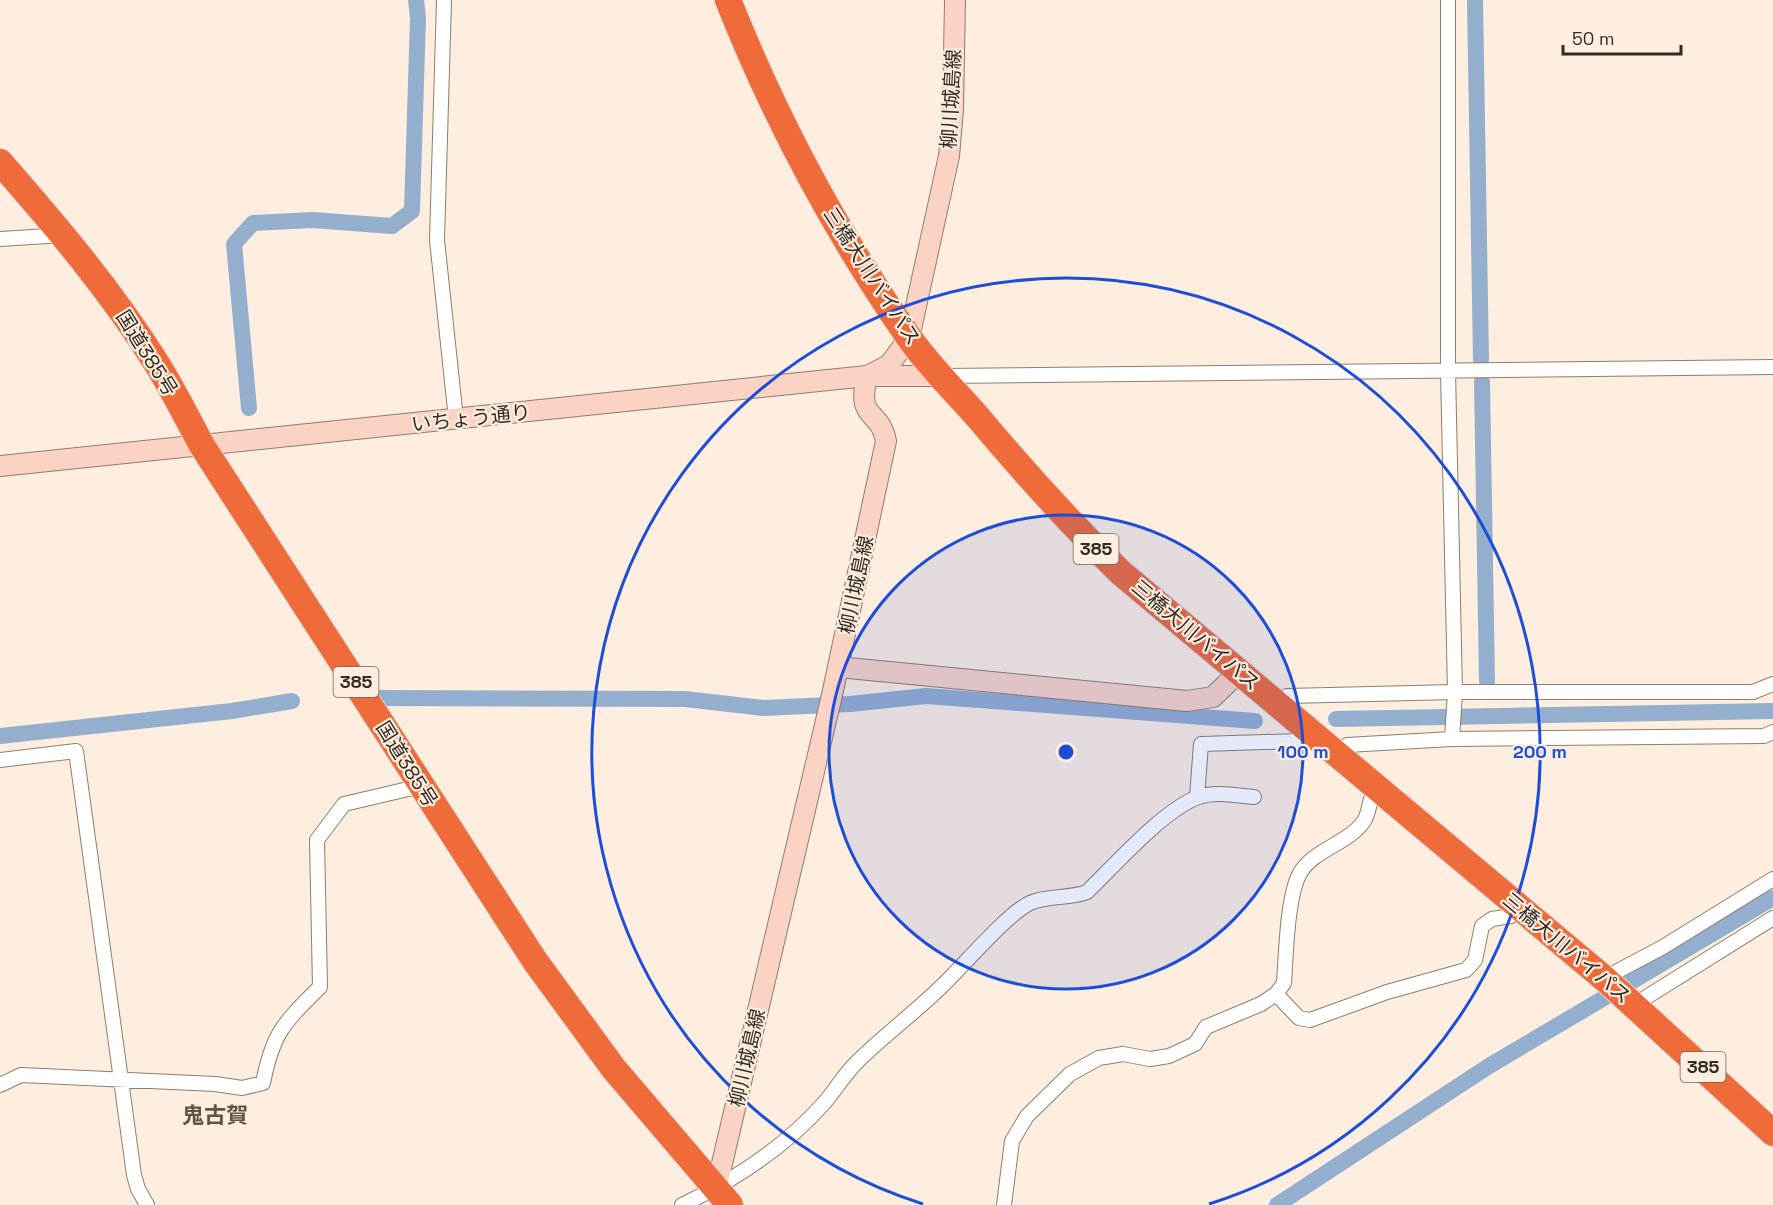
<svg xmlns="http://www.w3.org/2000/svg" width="1773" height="1205" font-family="'Space Grotesk','Noto Sans JP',sans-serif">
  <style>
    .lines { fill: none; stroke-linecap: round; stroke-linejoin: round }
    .canal { stroke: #94aecd; stroke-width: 16 }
    .street-casing { stroke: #8d7d6c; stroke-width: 16 }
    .secondary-casing { stroke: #8d7d6c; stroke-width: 22 }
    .highway-casing { stroke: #d6d5d3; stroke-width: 28 }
    .street { stroke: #fff; stroke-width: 14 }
    .secondary { stroke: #fad3c4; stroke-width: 20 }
    .highway { stroke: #f06b3a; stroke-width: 26 }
    .ring { fill: none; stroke: #1d4ed8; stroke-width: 3 }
    .labels { text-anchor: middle; stroke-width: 4.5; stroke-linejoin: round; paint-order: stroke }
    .shield { fill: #fdeedf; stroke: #6e665c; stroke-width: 1.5 }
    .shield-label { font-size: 18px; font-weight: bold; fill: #312b24 }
    .street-label { font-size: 20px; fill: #312b24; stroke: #fdeedf }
    .quarter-label { font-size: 22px; font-weight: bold; fill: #635444; stroke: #fdeedf }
    .centre { fill: #1d4ed8; stroke: #fdeedf; stroke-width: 3 }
    .ring-label { font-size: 18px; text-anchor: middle; font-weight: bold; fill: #1d4ed8; stroke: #fdeedf; stroke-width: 4.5; stroke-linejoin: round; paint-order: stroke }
  </style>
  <rect width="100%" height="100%" fill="#fdeedf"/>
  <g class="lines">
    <!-- canal -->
    <path class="canal" d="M1475 0 1481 360
      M1482 381 1487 681
      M249 408 234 244 253 223 312 220 392 226 412 211 418 18 416 0
      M375 698 685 699 764 708 850 704 926 696 1255 721
      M1336 719 1773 711
      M0 736 232 711 292 701
      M1277 1205 1489 1066 1773 898"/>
    <!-- street casing -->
    <g class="street-casing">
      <path id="street" d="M444 0 437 240 456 419
        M0 239 64 235
        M942 376 1773 367
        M1287 696 1455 692H1753L1773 684
        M1452 739 1764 736 1773 732
        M1347 745 1452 739 1455 692 1448 371V0
        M0 760 76 751 134 1175 138 1189 147 1205
        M1197 797 1201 744 1301 741
        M1616 972 1663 947 1773 879
        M1276 994 1299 1018 1310 1020 1387 992 1466 970 1475 960 1482 926 1492 919 1511 916
        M1645 998 1773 918
        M0 1085 21 1075 215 1084 242 1088 263 1083C273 1032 284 1023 320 987L317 840 344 804 421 786
        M682 1205C735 1180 786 1146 825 1102 836 1089 844 1075 856 1063 884 1035 916 1012 944 984 964 965 1007 914 1030 903 1047 895 1069 899 1087 892 1115 865 1165 808 1199 797 1216 791 1238 796 1254 797
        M1004 1205 1012 1141 1027 1116 1070 1074 1099 1058 1123 1054 1150 1059 1169 1056 1195 1044 1206 1027 1261 1004 1276 994 1284 983C1286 956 1287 896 1300 873 1314 849 1348 844 1364 821 1368 815 1369 806 1371 799"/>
    </g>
    <!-- secondary casing -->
    <g class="secondary-casing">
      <path id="secondary" d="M0 466 867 376H942
        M838 667 1187 701 1213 697 1240 671
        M716 1189 832 695 886 441C880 408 856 422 867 376L889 365 909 338 949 156 953 110 955 0"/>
    </g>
    <!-- highway casing -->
    <g class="highway-casing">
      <path id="highway" d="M728 0C775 118 835 231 908 336 927 364 953 389 976 415 1022 470 1069 522 1120 572L1606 980 1773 1133
        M0 162C57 227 111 291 157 364 173 390 187 417 201 444L535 961 614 1069 730 1205"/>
    </g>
    <!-- street -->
    <use href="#street" class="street"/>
    <!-- secondary -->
    <use href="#secondary" class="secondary"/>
    <!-- highway -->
    <use href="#highway" class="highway"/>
  </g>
  <!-- distance rings -->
  <circle cx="1066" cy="752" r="237" fill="#1d4ed8" fill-opacity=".12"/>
  <g class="ring">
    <circle cx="1066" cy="752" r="237"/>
    <path d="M923 1204A474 474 0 1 1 1209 1204"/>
  </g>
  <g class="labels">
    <!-- shield labels -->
    <g class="shield">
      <rect x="1073.5" y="534" width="45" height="30" rx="4.5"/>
      <rect x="333.5" y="667" width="45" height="30" rx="4.5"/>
      <rect x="1680.5" y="1052" width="45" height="30" rx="4.5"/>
    </g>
    <g class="shield-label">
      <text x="1096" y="555">385</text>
      <text x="356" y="688">385</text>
      <text x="1703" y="1073">385</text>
    </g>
    <!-- street labels -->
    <g class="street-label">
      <text transform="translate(951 99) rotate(-87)" y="7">柳川城島線</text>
      <text transform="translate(872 276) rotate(57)" y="7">三橋大川バイパス</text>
      <text transform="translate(147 353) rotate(58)" y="7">国道385号</text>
      <text transform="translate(471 418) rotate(-6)" y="7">いちょう通り</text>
      <text transform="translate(856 585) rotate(-78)" y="7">柳川城島線</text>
      <text transform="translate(1196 635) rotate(40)" y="7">三橋大川バイパス</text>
      <text transform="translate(407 764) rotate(58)" y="7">国道385号</text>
      <text transform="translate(1567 948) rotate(40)" y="7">三橋大川バイパス</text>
      <text transform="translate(747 1058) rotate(-77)" y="7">柳川城島線</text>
    </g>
    <!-- quarter labels -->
    <g class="quarter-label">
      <text x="215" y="1123">鬼古賀</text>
    </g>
  </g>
  <circle cx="1066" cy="752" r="9" class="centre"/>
  <g class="ring-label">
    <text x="1303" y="758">100 m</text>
    <text x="1540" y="758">200 m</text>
  </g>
  <!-- scale -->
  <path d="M1563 45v9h118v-9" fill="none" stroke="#312b24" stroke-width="3"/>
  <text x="1572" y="45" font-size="18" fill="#312b24" stroke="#fdeedf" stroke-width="4.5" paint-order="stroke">50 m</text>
</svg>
